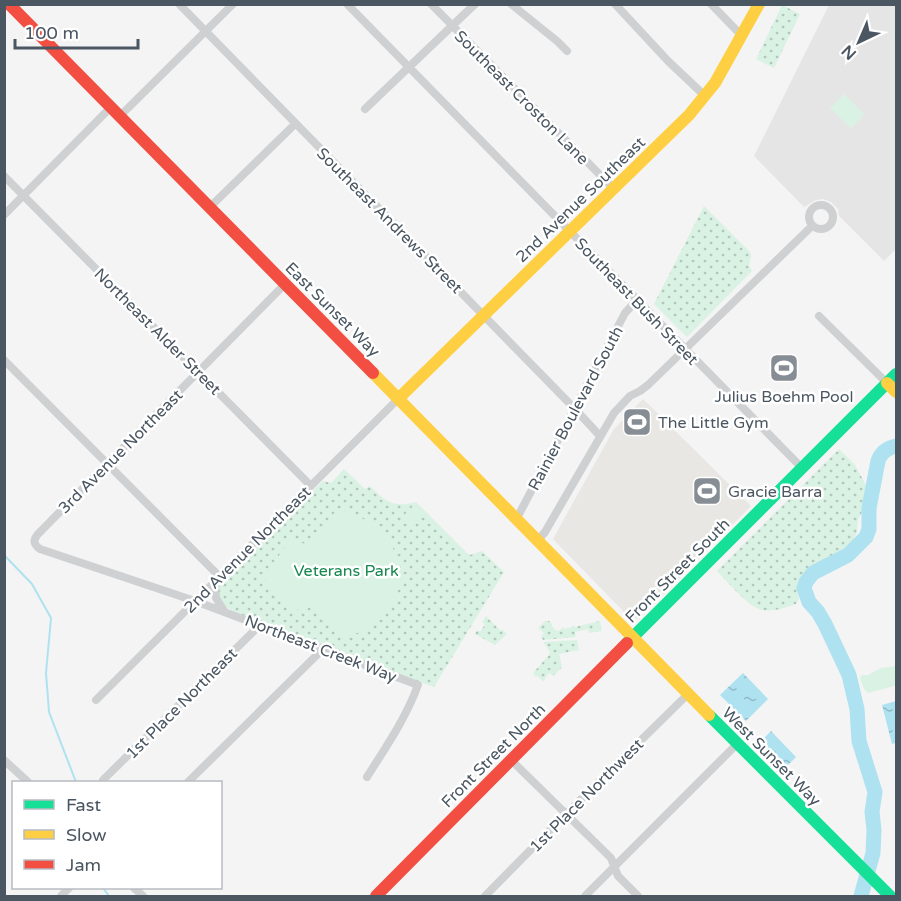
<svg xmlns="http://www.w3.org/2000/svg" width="901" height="901" font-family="'Varela Round',sans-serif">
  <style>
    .commercial { fill: #e8e7e3 }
    .education { fill: #e6e5e6 }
    .grass { fill: url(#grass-dots) }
    .garden { fill: #d9f2e3 }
    .water { fill: url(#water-ripples) }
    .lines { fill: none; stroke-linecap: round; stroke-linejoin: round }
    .stream { stroke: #aee2f0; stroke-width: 2 }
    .river { stroke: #aee2f0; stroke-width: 15 }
    .street { stroke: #ced0d2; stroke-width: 8 }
    .fast { stroke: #16e098; stroke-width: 12 }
    .slow { stroke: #ffcf43; stroke-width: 12 }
    .jam { stroke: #f24e42; stroke-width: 12 }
    .labels { text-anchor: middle; stroke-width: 5; stroke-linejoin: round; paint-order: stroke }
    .street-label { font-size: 16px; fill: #4a5661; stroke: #fff }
    .poi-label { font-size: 16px; fill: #4a5661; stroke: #fff; text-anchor: start }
    .park-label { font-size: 16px; fill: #17864f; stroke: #fff }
  </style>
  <defs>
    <pattern id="grass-dots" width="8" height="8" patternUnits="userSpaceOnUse" patternTransform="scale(1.5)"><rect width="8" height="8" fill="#d9f2e3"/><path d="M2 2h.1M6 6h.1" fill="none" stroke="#b2c7bb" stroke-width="1.8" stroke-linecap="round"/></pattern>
    <pattern id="water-ripples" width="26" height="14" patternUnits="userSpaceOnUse" patternTransform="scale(1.5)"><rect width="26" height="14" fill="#aee2f0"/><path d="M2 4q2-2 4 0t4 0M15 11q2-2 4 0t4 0" fill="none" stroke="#90bac6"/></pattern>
  </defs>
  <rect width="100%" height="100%" fill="#f4f4f4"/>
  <!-- commercial -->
  <path class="commercial" d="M643 399 751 506 639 619 629 617 553 539 614 429Z"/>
  <!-- education -->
  <path class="education" d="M829 5H896V249L884 261 839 216 838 209 831 202 823 199 816 200 804 207 754 156Z"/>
  <!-- grass -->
  <path class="grass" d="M782 5 800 14 774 68 756 59Z
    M704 206 750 252 751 256 749 266 752 271 687 337 654 304Z
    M839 449 855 465 868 489 863 510 858 520 857 532 852 543 808 571 800 579 797 589 799 599 796 604C785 608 771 613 759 609 747 605 727 581 717 571Z
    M344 469 365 489 370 486C386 502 393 508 416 502L467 553 470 555 482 551 504 572 434 687 274 629 227 608 220 601 218 589 220 582 323 481 331 483Z
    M486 616 501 631 502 629 507 634 495 645 475 634 476 631H481L485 624 482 622Z
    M545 621H549L552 624V626L555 630 559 631 563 627 565 629 570 628 573 625 575 627 600 621 602 631 589 633 588 629 575 632 576 637 543 640 541 636 544 633 538 628Z
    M577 640 579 650 559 654 562 667 553 676 549 673 545 678 544 682 537 676 536 677 533 673 549 655 550 652 543 642Z"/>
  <!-- garden -->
  <path class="garden" d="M844 94 864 114 851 128 830 108Z
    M414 505 420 512V517L416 523 408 525 401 518Z
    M337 510C366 512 400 543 401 574 402 596 381 619 364 630 357 634 349 635 342 637L308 606 294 611 266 580 265 573 291 540 306 544Z
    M896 666V684L894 686 868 693 864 689 860 678 862 675H868L881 668Z"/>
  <!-- water -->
  <path class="water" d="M743 673 768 699 746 721 720 695Z
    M896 701V743L892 744 882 705Z
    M771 731 796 757 785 768 760 742Z"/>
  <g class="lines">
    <!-- stream -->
    <path class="stream" d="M4 555 32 584 51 618 46 673 49 712 76 782
      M103 888 109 896"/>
    <!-- river -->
    <path class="river" d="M861 896 873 853 874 830 872 812 875 792 859 741 857 709 849 675 825 624 818 612 809 602 804 588 806 582 813 573 848 555 866 537 869 529V508L878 461C881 452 887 448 896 446"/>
    <!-- street -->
    <path class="street" d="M179 4 575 409 600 436
      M347 4 802 468
      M431 4 613 188
      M511 4 557 41 567 51
      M615 4 668 61 705 96
      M711 4 742 36
      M365 109 475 4
      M120 116 233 4
      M4 176 311 486
      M809 217a12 12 0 1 1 24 0a12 12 0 1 1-24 0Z
      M210 207 295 124
      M4 215 111 107
      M285 284 38 534C33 540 33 544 40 549L195 601 418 685C406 718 386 747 367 777
      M819 316 887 383
      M4 360 219 576
      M517 518 625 313 637 300
      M538 540 545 532 614 413 630 396 640 391 648 385 812 226
      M215 581 216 598 224 611
      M96 700 399 398
      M4 760 28 782
      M511 760 611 858 618 876 638 896
      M103 780 260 625
      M188 782 323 649
      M134 888 143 896
      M61 896 69 888
      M485 896 566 814 688 694
      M585 896 737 744"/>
    <!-- fast -->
    <path class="fast" d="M627 643 896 374
      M709 715 890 896"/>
    <!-- slow -->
    <path class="slow" d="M373 373 709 715
      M887 383 896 392
      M399 398 689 115 715 83 759 4"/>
    <!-- jam -->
    <path class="jam" d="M9 4 373 373
      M376 896 627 643"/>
  </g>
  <!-- icons -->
  <defs>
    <g id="stadium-square" transform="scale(1.5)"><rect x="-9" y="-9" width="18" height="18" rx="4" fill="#868d94" stroke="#fff"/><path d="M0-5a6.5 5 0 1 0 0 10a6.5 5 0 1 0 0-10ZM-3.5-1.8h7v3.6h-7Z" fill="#fff"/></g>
  </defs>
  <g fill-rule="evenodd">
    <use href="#stadium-square" x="784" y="368"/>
    <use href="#stadium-square" x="637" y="422"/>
    <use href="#stadium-square" x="707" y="491"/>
  </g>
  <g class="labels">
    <!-- street labels -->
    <g class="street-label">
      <text transform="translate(522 97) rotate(45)" y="6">Southeast Croston Lane</text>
      <text transform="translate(580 199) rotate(-44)" y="6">2nd Avenue Southeast</text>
      <text transform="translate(390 220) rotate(45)" y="6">Southeast Andrews Street</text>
      <text transform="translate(637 301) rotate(46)" y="6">Southeast Bush Street</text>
      <text transform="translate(333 309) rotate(45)" y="6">East Sunset Way</text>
      <text transform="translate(158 331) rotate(45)" y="6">Northeast Alder Street</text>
      <text transform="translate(575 408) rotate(-62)" y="6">Rainier Boulevard South</text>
      <text transform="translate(120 451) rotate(-45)" y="6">3rd Avenue Northeast</text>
      <text transform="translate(247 549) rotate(-45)" y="6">2nd Avenue Northeast</text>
      <text transform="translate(677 570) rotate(-45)" y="6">Front Street South</text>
      <text transform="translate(321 648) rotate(21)" y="6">Northeast Creek Way</text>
      <text transform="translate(181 703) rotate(-45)" y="6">1st Place Northeast</text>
      <text transform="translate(493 755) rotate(-45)" y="6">Front Street North</text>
      <text transform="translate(772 756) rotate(45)" y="6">West Sunset Way</text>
      <text transform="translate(586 795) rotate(-45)" y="6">1st Place Northwest</text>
    </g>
    <!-- poi labels -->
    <g class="poi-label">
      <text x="784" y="402" text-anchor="middle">Julius Boehm Pool</text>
      <text x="658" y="428">The Little Gym</text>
      <text x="728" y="497">Gracie Barra</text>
    </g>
    <!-- park labels -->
    <g class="park-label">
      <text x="346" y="576">Veterans Park</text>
    </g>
  </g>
  <!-- border -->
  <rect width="901" height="901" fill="none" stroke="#4a5661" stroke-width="12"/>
  <!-- legend -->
  <rect x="12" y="781" width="210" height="108" fill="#ffffff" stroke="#b7bbc0" stroke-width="1.5"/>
  <rect x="24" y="800" width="30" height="9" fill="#16e098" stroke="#b7bbc0" stroke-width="1.5"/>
  <text x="66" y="811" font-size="18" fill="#4a5661">Fast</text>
  <rect x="24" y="830" width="30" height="9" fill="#ffcf43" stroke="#b7bbc0" stroke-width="1.5"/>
  <text x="66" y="841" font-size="18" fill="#4a5661">Slow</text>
  <rect x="24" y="860" width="30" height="9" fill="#f24e42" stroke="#b7bbc0" stroke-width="1.5"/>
  <text x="66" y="871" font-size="18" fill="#4a5661">Jam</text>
  <!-- north arrow -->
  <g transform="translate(859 42) rotate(224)" stroke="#ffffff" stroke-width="4.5" paint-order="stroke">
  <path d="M0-4.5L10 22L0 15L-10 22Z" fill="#4a5661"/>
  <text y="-9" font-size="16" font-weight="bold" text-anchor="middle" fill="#4a5661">N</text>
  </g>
  <!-- scale -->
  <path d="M15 39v9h123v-9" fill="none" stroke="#4a5661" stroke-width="3"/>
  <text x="24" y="39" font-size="18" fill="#4a5661" stroke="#ffffff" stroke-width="4.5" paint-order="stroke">100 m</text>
</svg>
